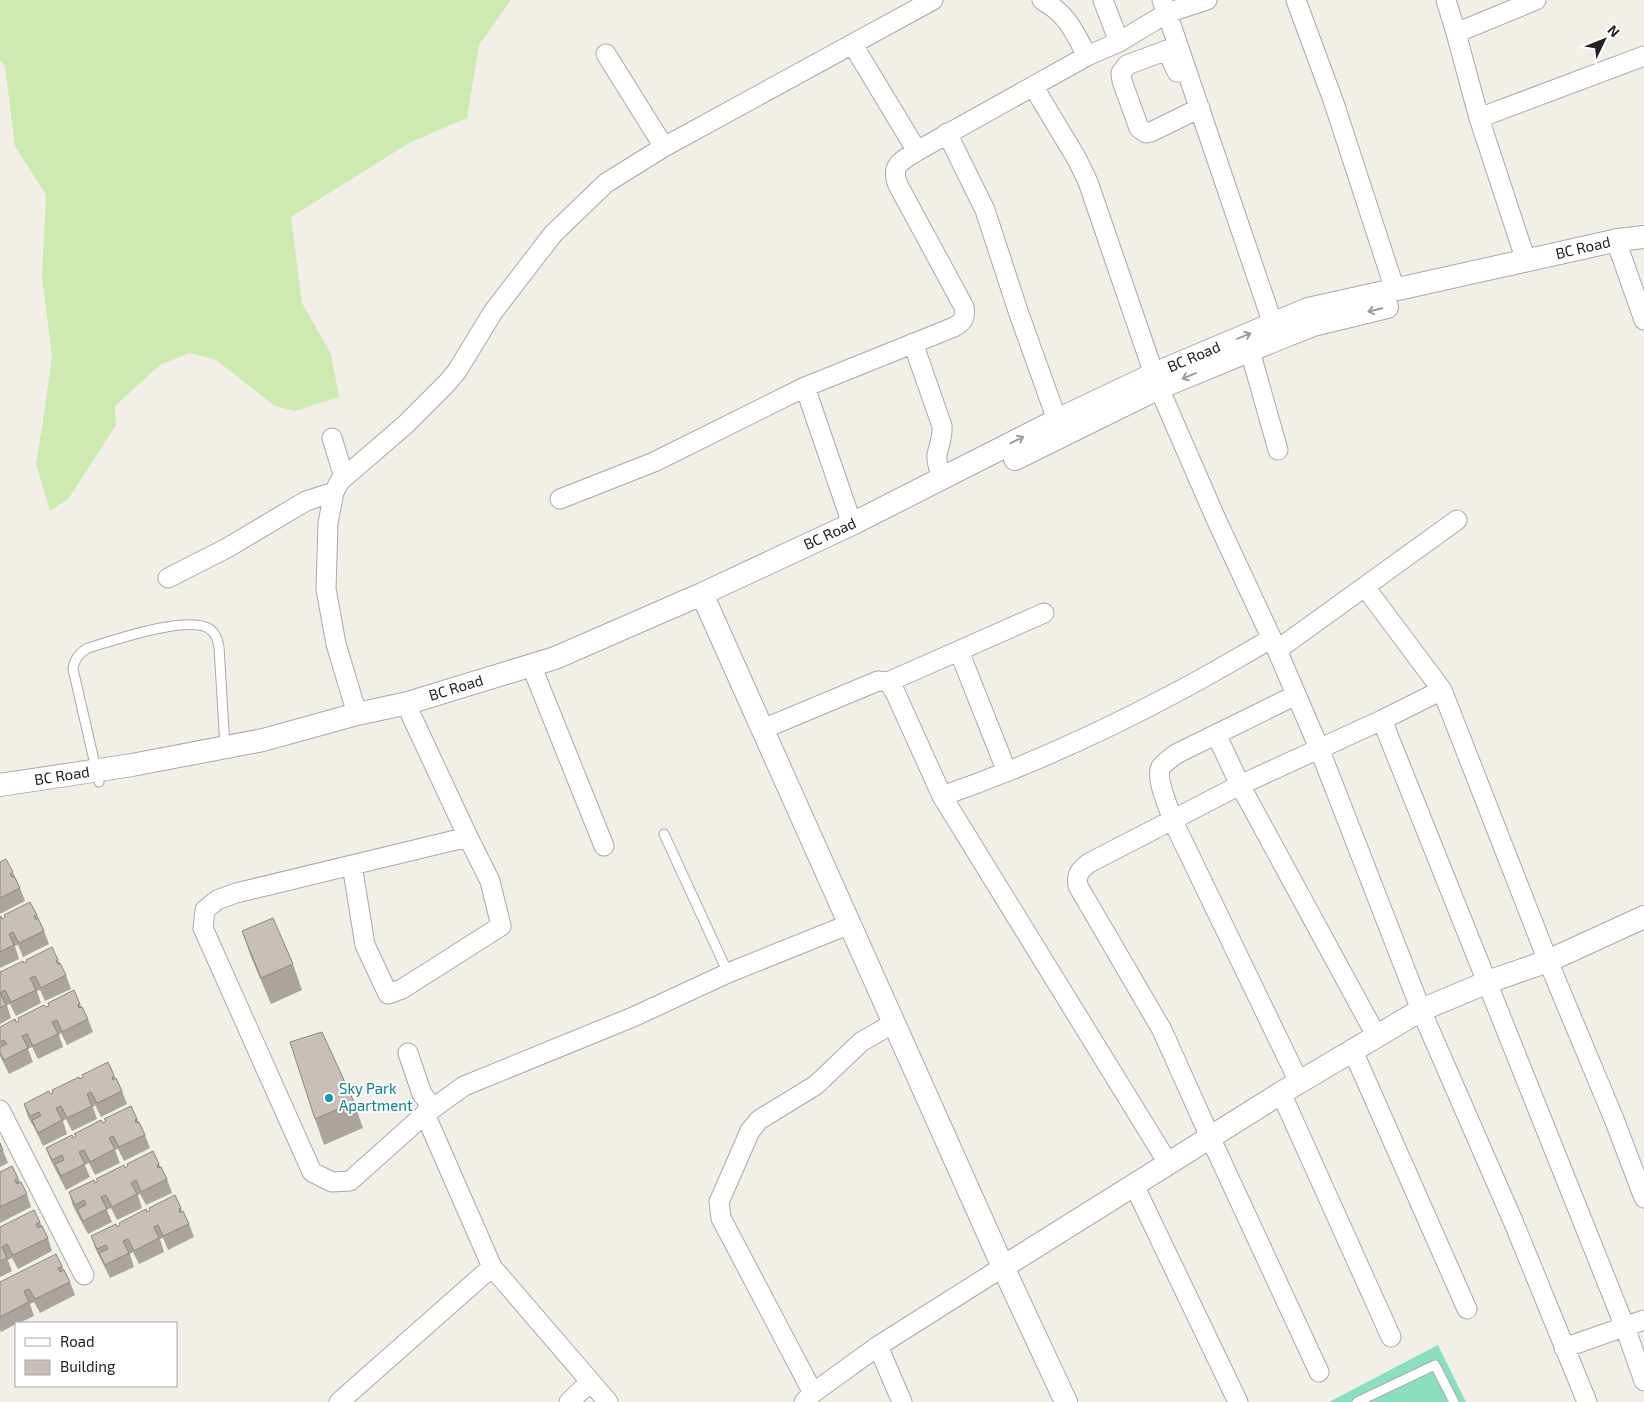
<svg xmlns="http://www.w3.org/2000/svg" width="1644" height="1402" font-family="'Exo 2',sans-serif">
  <style>
    .grass { fill: #cdebb0 }
    .pitch { fill: #88e0be }
    .lines { fill: none; stroke-linecap: round; stroke-linejoin: round }
    .service-casing { stroke: #a9a9a9; stroke-width: 11 }
    .minor-casing { stroke: #a9a9a9; stroke-width: 21 }
    .tertiary-casing { stroke: #a9a9a9; stroke-width: 24 }
    .service { stroke: #fff; stroke-width: 9 }
    .minor { stroke: #fff; stroke-width: 19 }
    .tertiary { stroke: #fff; stroke-width: 22 }
    .wall { fill: #aba49e }
    .building { fill: #c7bfb8; stroke: #8b8681 }
    .oneway { stroke: #9c9c9c }
    .culture-dot { fill: #0f9aa8; stroke: #fff; stroke-width: 2 }
    .labels { text-anchor: middle; stroke-width: 4; stroke-linejoin: round; paint-order: stroke }
    .street-label { font-size: 15px; fill: #222; stroke: #fff }
    .culture-label { font-size: 15px; fill: #0d838f; stroke: #fff; text-anchor: start }
  </style>
  <rect width="100%" height="100%" fill="#f2efe9"/>
  <!-- grass -->
  <path class="grass" d="M0 0H511L479 45 467 118 411 142 291 217 302 303 331 354 339 397 295 411 275 406 216 360 189 353 160 365 115 406 116 425 69 498 50 511 36 464 43 421 52 356 42 278 46 195 15 146 5 66 0 60Z"/>
  <!-- pitch -->
  <path class="pitch" d="M1438 1345 1466 1402H1329Z"/>
  <g class="lines">
    <!-- service casing -->
    <g class="service-casing">
      <path id="service" d="M99 782 73 669C75 658 79 653 88 648 112 641 191 613 211 630 216 634 218 641 219 647L225 747
        M664 834 728 973
        M1357 1402 1435 1365 1454 1402"/>
    </g>
    <!-- minor casing -->
    <g class="minor-casing">
      <path id="minor" d="M1042 0C1067 14 1074 31 1087 56L1119 42 1167 13 1162 0
        M1103 0 1119 42
        M1207 0 1167 13 1277 336
        M1296 0 1334 103 1395 290
        M1446 0 1456 33
        M853 45 917 151
        M606 54 664 147
        M1177 72 1167 50 1127 65 1121 73 1122 81 1139 128 1146 133 1151 132 1200 108
        M1033 86 1077 159 1088 182 1154 374
        M1479 118 1644 56
        M947 133 985 210 1018 311 1057 420
        M1620 252 1644 320
        M1526 261 1479 118 1456 33 1536 0
        M913 343 942 426C943 437 939 444 937 455 936 463 940 471 942 479
        M1250 351 1278 450
        M805 387 852 524
        M1159 388 1216 519 1277 650 1319 748 1421 1010 1513 1221 1587 1402
        M332 438 344 477
        M560 499 654 462 805 387 954 327C963 322 966 318 964 307L898 185C890 164 902 161 917 151L1087 56
        M168 578 227 548 306 501 334 492
        M1277 650 1457 520
        M959 651 1007 772
        M536 677 604 846
        M888 682 1044 613
        M1442 690 1548 961 1614 1119 1644 1198
        M1296 695 1176 754C1171 758 1165 762 1161 767 1155 778 1169 808 1173 821L1299 1082
        M357 714 336 644 326 589 328 523 334 492 340 481 405 425 447 383 457 371 493 312 553 234 606 183 664 147 933 0
        M411 715 468 837 236 893 217 900 205 910 203 928 312 1172 332 1182 350 1181 425 1114 492 1267 608 1402
        M1382 720 1625 1327 1644 1381
        M763 729 878 681 888 682 895 692 942 796C1023 768 1100 733 1175 693 1208 676 1239 657 1271 639
        M1216 734 1240 785 1377 1037
        M942 796 1168 1163
        M352 865 365 945 388 994 402 989 501 926 490 881 468 837
        M1353 1051 1467 1309
        M408 1053 422 1094 430 1104 425 1114
        M1281 1093 1391 1337
        M0 1110 84 1275
        M425 1114 464 1086 633 1017 728 973 850 924
        M1134 1185 1238 1402
        M878 1346 902 1402
        M1564 1348 1644 1320
        M1319 1372 1210 1137 1162 1030 1078 886C1076 874 1080 870 1089 863L1240 785 1382 720 1442 690 1365 587
        M813 1393 721 1218 719 1202 750 1131 759 1120 816 1085 861 1042 894 1023
        M339 1402 492 1267
        M569 1402 590 1382
        M804 1402 813 1393 878 1346 1003 1267"/>
    </g>
    <!-- tertiary casing -->
    <g class="tertiary-casing">
      <path id="tertiary" d="M1015 459 1159 388 1278 339 1313 325 1387 307
        M702 594 1003 1267 1066 1402
        M0 785 132 765 263 740 357 714 408 703 555 658 702 594 852 524 1057 420 1154 374 1308 309 1618 240 1644 237
        M1003 1267 1281 1093 1421 1010 1488 982 1548 961 1644 917"/>
    </g>
    <!-- service -->
    <use href="#service" class="service"/>
    <!-- minor -->
    <use href="#minor" class="minor"/>
    <!-- tertiary -->
    <use href="#tertiary" class="tertiary"/>
  </g>
  <!-- wall -->
  <path class="wall" d="M0 862 13 872 20 888 25 901 0 914Z
    M37 915 44 931 49 944 23 957 18 945 15 946 19 959 0 968V917L2 919Z
    M242 931 293 964 302 990 271 1004 251 957Z
    M58 960 66 975 71 989 45 1001 40 990 37 991 41 1003 16 1016 10 1004 7 1005 11 1018 0 1024V972L24 963Z
    M80 1004 88 1019 93 1032 67 1045 61 1033 59 1035 63 1047 38 1059 32 1047 28 1049 33 1062 9 1074 0 1056V1027L16 1022 46 1007Z
    M114 1075 122 1091 127 1104 101 1117 95 1105 93 1107 97 1119 72 1131 66 1119 63 1121 67 1134 43 1146 35 1129 28 1117 24 1104 50 1094 80 1079Z
    M354 1102 363 1128 324 1145 315 1119Z
    M131 1106 145 1135 150 1148 124 1161 118 1149 115 1150 120 1163 95 1175 89 1163 85 1165 90 1177 66 1190 51 1161 46 1148 73 1138 103 1123Z
    M0 1143 8 1163 0 1167Z
    M159 1164 167 1179 172 1193 146 1205 140 1194 138 1195 142 1208 117 1220 111 1208 107 1210 112 1222 88 1234 73 1206 69 1192 95 1183 125 1168Z
    M0 1172 18 1178 27 1194 31 1207 0 1223Z
    M181 1208 189 1224 194 1237 168 1250 163 1238 160 1239 164 1252 139 1264 133 1252 130 1254 134 1267 110 1278 96 1250 91 1236 117 1227 147 1212Z
    M40 1222 48 1238 52 1251 18 1269 12 1258 8 1260 12 1271 0 1277V1227Z
    M62 1266 70 1282 75 1295 40 1313 34 1302 30 1304 34 1316 19 1323H16V1324L1 1332 0 1330V1282Z"/>
  <!-- building -->
  <path class="building" d="M6 859 13 872 10 874 12 877 14 876 20 888 0 898V862Z
    M30 902 37 915 34 916 36 920 38 918 44 931 19 943 13 932 9 934 14 945 0 952V917L1 916 2 919 5 917 4 915Z
    M273 918 293 964 261 978 242 931Z
    M52 947 58 960 56 961 58 964 60 963 66 975 41 988 35 976 30 978 36 990 11 1002 5 990 0 993 6 1005 0 1008V972L23 961 24 963 27 962 26 960Z
    M74 990 80 1004 78 1005 79 1008 82 1007 88 1019 62 1032 57 1020 52 1022 58 1034 33 1046 27 1034 22 1036 28 1048 4 1060 0 1053V1047L7 1044 4 1040 0 1042V1027L15 1019 16 1022 19 1021 18 1018 44 1005 46 1007 49 1006 48 1003Z
    M322 1032 354 1102 315 1119 290 1042Z
    M108 1062 114 1075 112 1077 113 1080 116 1078 122 1091 97 1103 91 1092 87 1094 92 1106 67 1118 61 1106 56 1108 62 1120 38 1133 32 1120 41 1116 39 1112 30 1116 24 1104 49 1091 50 1094 53 1093 52 1090 79 1077 80 1079 83 1077 82 1075Z
    M131 1106 137 1119 135 1120 136 1123 139 1122 145 1135 119 1147 113 1136 109 1138 115 1149 90 1162 84 1150 79 1152 85 1164 61 1176 55 1164 64 1160 62 1155 52 1160 46 1148 72 1135 73 1138 76 1136 74 1134 101 1120 103 1123 106 1121 104 1119Z
    M0 1143 3 1150 0 1151Z
    M153 1151 159 1164 157 1165 158 1168 161 1167 167 1179 141 1192 136 1180 131 1183 137 1194 112 1207 106 1195 101 1197 107 1209 83 1221 77 1209 86 1205 84 1200 75 1205 69 1192 94 1180 95 1183 98 1181 96 1179 124 1165 125 1168 128 1166 127 1164Z
    M12 1166 18 1178 15 1180 17 1184 21 1182 27 1194 0 1207V1172Z
    M175 1195 181 1208 179 1209 180 1213 183 1211 189 1224 163 1236 158 1225 154 1227 159 1238 134 1251 128 1239 123 1241 129 1253 105 1265 99 1253 108 1249 106 1245 97 1249 91 1236 116 1224 117 1227 120 1225 119 1223 146 1209 147 1212 150 1210 149 1208Z
    M34 1210 40 1222 36 1224 38 1228 42 1226 48 1238 13 1255 7 1244 2 1247 7 1258 0 1261V1227Z
    M56 1254 62 1266 58 1268 60 1272 64 1270 70 1282 35 1299 29 1289 24 1291 29 1302 0 1317V1282Z"/>
  <!-- one-way arrows -->
  <defs><path id="oneway-shaft" d="M-6 0H5M1.5-3L5.5 0L1.5 3" fill="none" stroke-width="1.6" stroke-linecap="round" stroke-linejoin="round" transform="scale(1.25)"/></defs>
  <g class="oneway">
    <use href="#oneway-shaft" transform="translate(1375 310) rotate(166)"/>
    <use href="#oneway-shaft" transform="translate(1244 336) rotate(-22)"/>
    <use href="#oneway-shaft" transform="translate(1189 376) rotate(157)"/>
    <use href="#oneway-shaft" transform="translate(1017 440) rotate(-27)"/>
  </g>
  <!-- markers -->
  <circle class="culture-dot" cx="329" cy="1098" r="5"/>
  <g class="labels">
    <!-- street labels -->
    <g class="street-label">
      <text transform="translate(1583 248) rotate(-13)" y="5">BC Road</text>
      <text transform="translate(1194 357) rotate(-23)" y="5">BC Road</text>
      <text transform="translate(830 534) rotate(-25)" y="5">BC Road</text>
      <text transform="translate(456 688) rotate(-17)" y="5">BC Road</text>
      <text transform="translate(62 776) rotate(-9)" y="5">BC Road</text>
    </g>
    <!-- culture labels -->
    <g class="culture-label">
      <text x="339" y="1094">Sky Park<tspan x="339" dy="17">Apartment</tspan></text>
    </g>
  </g>
  <!-- legend -->
  <rect x="15" y="1322" width="162" height="65" fill="#ffffff" stroke="#a7a7a7"/>
  <rect x="25" y="1338" width="25" height="8" fill="#ffffff" stroke="#a7a7a7"/>
  <text x="60" y="1347" font-size="15" fill="#222222">Road</text>
  <rect x="25" y="1360" width="25" height="15" fill="#c7bfb8" stroke="#a7a7a7"/>
  <text x="60" y="1372" font-size="15" fill="#222222">Building</text>
  <!-- north arrow -->
  <g transform="translate(1604 40) rotate(47)" stroke="#ffffff" stroke-width="4" paint-order="stroke">
  <path d="M0-4L9 19L0 12L-9 19Z" fill="#222222"/>
  <text y="-8" font-size="14" font-weight="bold" text-anchor="middle" fill="#222222">N</text>
  </g>
</svg>
